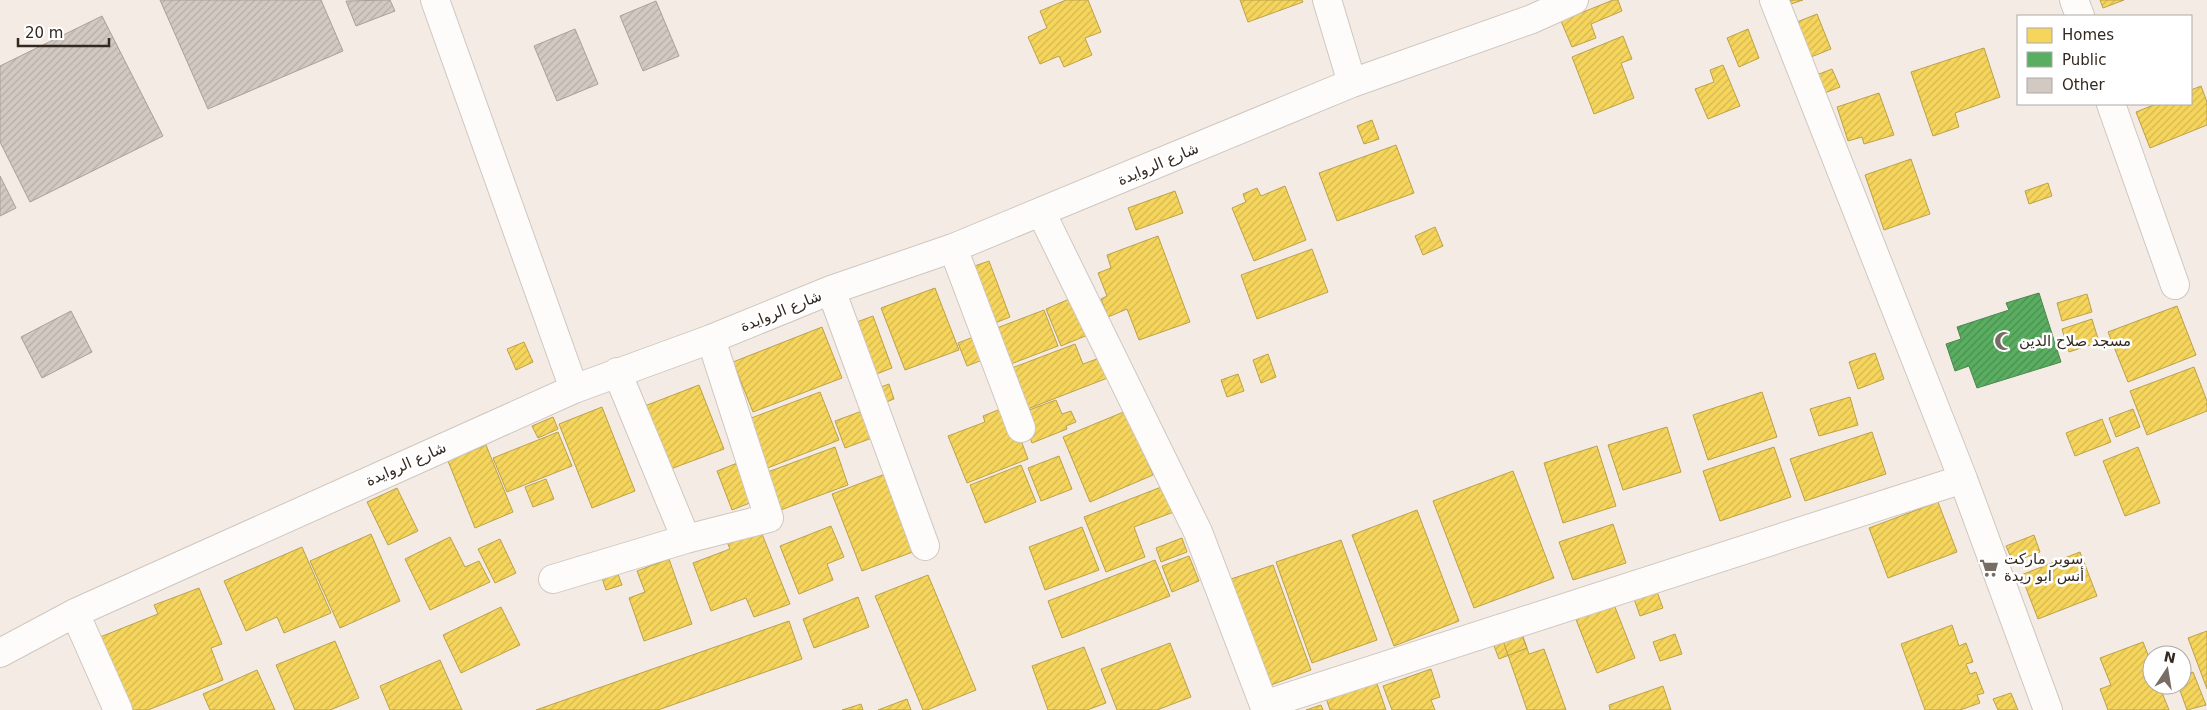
<svg xmlns="http://www.w3.org/2000/svg" width="2207" height="710" font-family="'DejaVu Sans',Cairo,sans-serif">
  <style>
    .homes { fill: url(#homes-hatch); stroke: #bca14a }
    .public { fill: url(#public-hatch); stroke: #4e864e }
    .building { fill: url(#building-hatch); stroke: #a9a199 }
    .lines { fill: none; stroke-linecap: round; stroke-linejoin: round }
    .minor-casing { stroke: #cfc7bf; stroke-width: 30 }
    .minor { stroke: #fdfcfb; stroke-width: 28 }
    .labels { text-anchor: middle; stroke-width: 5; stroke-linejoin: round; paint-order: stroke }
    .street-label { font-size: 15px; fill: #332920; stroke: #fff }
    .poi-label { font-size: 15px; fill: #332920; stroke: #fff; text-anchor: start }
  </style>
  <defs>
    <pattern id="homes-hatch" width="6" height="6" patternUnits="userSpaceOnUse" patternTransform="scale(1.25)"><rect width="6" height="6" fill="#f6d55c"/><path d="M-1 1l2-2M0 6l6-6M5 7l2-2" fill="none" stroke="#d3b750"/></pattern>
    <pattern id="public-hatch" width="6" height="6" patternUnits="userSpaceOnUse" patternTransform="scale(1.25)"><rect width="6" height="6" fill="#5aae61"/><path d="M-1 1l2-2M0 6l6-6M5 7l2-2" fill="none" stroke="#4b8e50"/></pattern>
    <pattern id="building-hatch" width="6" height="6" patternUnits="userSpaceOnUse" patternTransform="scale(1.25)"><rect width="6" height="6" fill="#d2cac2"/><path d="M-1 1l2-2M0 6l6-6M5 7l2-2" fill="none" stroke="#b5aea6"/></pattern>
  </defs>
  <rect width="100%" height="100%" fill="#f4ece4"/>
  <!-- homes -->
  <path class="homes" d="M1066 0H1088L1101 32 1085 38 1092 55 1064 67 1059 56 1040 64 1028 37 1047 28 1040 11Z
    M1240 0H1302L1303 2 1248 22Z
    M1613 0H1618L1622 11 1591 24 1596 38 1572 47 1561 21Z
    M1790 0H1803L1791 4Z
    M2100 0H2124L2103 8Z
    M1817 14 1831 49 1806 59 1792 24Z
    M1748 29 1759 58 1739 67 1727 38Z
    M1623 36 1632 59 1621 63 1634 98 1594 114 1572 57Z
    M1984 48 2000 97 1955 113 1959 127 1933 136 1911 72Z
    M1723 65 1740 106 1708 119 1695 89 1714 82 1710 70Z
    M1832 69 1840 87 1822 94 1814 76Z
    M2201 86 2207 102V125L2150 148 2136 112 2156 104H2191V90Z
    M1879 93 1894 135 1864 144 1862 137 1848 141 1837 107Z
    M1372 120 1379 139 1364 144 1357 126Z
    M1396 145 1414 193 1337 221 1319 173Z
    M1911 159 1930 214 1884 230 1865 175Z
    M2048 183 2052 196 2029 204 2025 191Z
    M1285 186 1306 240 1254 261 1232 208 1246 202 1243 194 1257 188 1261 196Z
    M1175 191 1183 213 1136 230 1128 208Z
    M1435 227 1443 246 1423 255 1415 236Z
    M1158 236 1190 322 1139 340 1127 309 1108 317 1101 299 1107 296 1098 273 1111 268 1107 255Z
    M1312 249 1328 292 1257 319 1241 275Z
    M989 261 1010 317 985 327 963 270Z
    M935 288 959 350 905 370 881 308Z
    M2087 294 2092 312 2062 321 2057 303Z
    M1074 297 1090 334 1061 346 1046 309Z
    M2177 306 2196 355 2128 382 2108 332Z
    M1044 310 1058 346 1003 367 989 331Z
    M873 316 892 368 853 383 833 331Z
    M2092 319 2099 342 2069 352 2062 329Z
    M822 327 842 378 753 412 733 362Z
    M981 334 990 357 967 366 958 343Z
    M524 342 533 362 516 370 507 349Z
    M1075 344 1083 364 1102 357 1110 377 1020 412 1004 371Z
    M1875 353 1884 379 1858 389 1849 362Z
    M1268 354 1276 377 1261 383 1253 360Z
    M2194 367 2207 401V411L2147 435 2130 391Z
    M1238 374 1244 391 1227 397 1221 380Z
    M889 384 894 399 876 406 870 391Z
    M699 385 724 449 668 470 642 407Z
    M820 392 839 440 765 469 746 420Z
    M1762 392 1777 437 1708 460 1693 415Z
    M1850 397 1858 425 1819 436 1810 409Z
    M1056 400 1062 414 1071 411 1076 422 1066 426 1067 429 1032 443 1021 413Z
    M1008 406 1028 459 967 483 948 436 985 422 983 416Z
    M602 407 635 491 592 508 559 424Z
    M2133 409 2140 427 2116 437 2109 418Z
    M862 411 872 438 845 448 835 421Z
    M1126 411 1153 475 1090 502 1063 437Z
    M553 417 558 429 538 438 532 426Z
    M2102 419 2111 442 2075 456 2066 433Z
    M1667 427 1681 472 1623 490 1608 445Z
    M558 432 572 466 507 492 493 458Z
    M1872 432 1886 474 1805 501 1790 459Z
    M486 445 513 512 475 528 448 461Z
    M1597 446 1616 506 1563 523 1544 463Z
    M835 447 848 485 778 511 765 473Z
    M1774 447 1791 497 1720 521 1703 471Z
    M2138 447 2160 503 2125 516 2103 461Z
    M1059 456 1072 489 1041 501 1028 468Z
    M745 460 760 499 732 510 717 471Z
    M1021 465 1036 502 985 523 970 485Z
    M1513 471 1554 578 1474 608 1433 501Z
    M888 473 918 550 862 571 832 494Z
    M546 479 554 499 533 507 525 487Z
    M1169 484 1179 510 1134 527 1145 557 1106 572 1084 517Z
    M397 488 418 531 388 545 367 502Z
    M1938 502 1957 552 1888 578 1869 528Z
    M1417 510 1459 621 1394 646 1352 535Z
    M1613 524 1626 563 1573 580 1559 542Z
    M831 526 844 557 827 564 833 580 799 594 780 546Z
    M1082 527 1099 570 1045 590 1029 547Z
    M760 529 790 604 754 617 746 598 711 611 693 563 730 549 727 542Z
    M371 534 400 601 340 628 310 561Z
    M2034 535 2040 552 2013 562 2006 546Z
    M450 537 465 567 479 561 490 582 430 610 405 559Z
    M1182 538 1187 552 1161 562 1156 548Z
    M500 539 516 573 495 583 478 549Z
    M1341 540 1377 640 1312 663 1276 562Z
    M302 547 331 613 284 633 277 617 246 631 224 581Z
    M2080 552 2097 596 2038 619 2021 575Z
    M1189 556 1199 581 1172 592 1162 566Z
    M669 559 692 624 644 641 629 598 645 592 637 571Z
    M1155 560 1170 596 1062 638 1048 601Z
    M1273 565 1311 670 1263 688 1225 581Z
    M615 566 622 585 606 590 600 572Z
    M928 575 976 690 927 710H923L875 596Z
    M199 588 222 644 211 648 223 680 148 710H112L85 643 158 614 154 605Z
    M1656 589 1663 608 1640 616 1633 596Z
    M858 597 869 627 814 648 803 619Z
    M1613 602 1635 658 1597 673 1575 617Z
    M501 607 520 645 461 673 443 635Z
    M789 621 802 659 658 710H536Z
    M1952 625 1959 646 1966 643 1973 662 1966 664 1970 674 1976 672 1984 693 1977 695 1980 703 1960 710H1925L1901 644Z
    M1519 628 1527 648 1499 659 1491 638Z
    M1520 628 1529 654 1544 649 1566 710H1527L1501 635Z
    M2207 631V689L2188 638Z
    M1675 634 1682 654 1660 661 1653 642Z
    M335 641 359 698 330 710H295L276 665Z
    M2143 642 2152 665V685H2159L2169 710H2108L2100 689 2111 685 2100 658Z
    M1170 643 1191 697 1157 710H1117L1101 669Z
    M1084 647 1106 703 1087 710H1048L1032 666Z
    M440 660 462 710H390L380 686Z
    M1431 669 1440 697 1431 700 1435 710H1392L1383 686Z
    M257 670 275 710H210L203 694Z
    M2193 672 2206 705 2187 710 2178 685H2182V677Z
    M1376 681 1386 710H1330L1326 698Z
    M1663 686 1671 710H1610L1609 705Z
    M2011 693 2018 710H1998L1993 699Z
    M907 699 911 710H878Z
    M861 704 863 710H842Z
    M1321 705 1323 710H1306Z"/>
  <!-- public -->
  <path class="public" d="M2039 293 2061 362 1977 388 1969 366 1955 371 1946 344 1961 339 1957 327 2009 310 2006 303Z"/>
  <!-- building -->
  <path class="building" d="M160 0H321L343 51 208 109Z
    M390 0 395 11 356 26 346 1Z
    M656 1 679 56 643 71 620 16Z
    M102 16 163 136 30 202 0 142V66Z
    M575 29 598 84 557 101 534 46Z
    M0 176 16 208 0 216Z
    M71 311 92 352 42 378 21 337Z"/>
  <g class="lines">
    <!-- minor casing -->
    <g class="minor-casing">
      <path id="minor" d="M435 0 574 389
        M1327 0 1352 83
        M1774 0 1963 479 2048 710
        M2074 0 2080 16
        M2111 104 2175 285
        M1041 212 1198 532 1264 705 1963 479
        M953 248 1021 428
        M831 290 925 546
        M617 372 686 539
        M553 579 686 539 769 518 711 339
        M75 613 118 710
        M0 653 75 613 574 389 711 339 831 290 953 248 1352 83 1532 19 1574 0"/>
    </g>
    <!-- minor -->
    <use href="#minor" class="minor"/>
  </g>
  <!-- icons -->
  <defs>
    <g id="mosque-bare" transform="scale(1.5)"><path d="M3.5-4.9A6 6 0 1 0 3.5 4.9A5 5 0 1 1 3.5-4.9Z" fill="#776d65" stroke="#fff" stroke-width="2.5" paint-order="stroke"/></g>
    <g id="supermarket-bare" transform="scale(1.5)"><path d="M-6-5.5h2.5l.6 2H6L4.5 2H-2.5L-4.4-4H-6ZM-1.5 3.2a1.3 1.3 0 1 0 .1 0ZM3 3.2a1.3 1.3 0 1 0 .1 0Z" fill="#776d65" stroke="#fff" stroke-width="2.5" paint-order="stroke"/></g>
  </defs>
  <g fill-rule="evenodd">
    <use href="#mosque-bare" x="2004" y="341"/>
    <use href="#supermarket-bare" x="1989" y="568"/>
  </g>
  <g class="labels">
    <!-- street labels -->
    <g class="street-label">
      <text transform="translate(1158 164) rotate(-23)" y="5">شارع الروايدة</text>
      <text transform="translate(781 311) rotate(-22)" y="5">شارع الروايدة</text>
      <text transform="translate(406 464) rotate(-24)" y="5">شارع الروايدة</text>
    </g>
    <!-- poi labels -->
    <g class="poi-label">
      <text x="2019" y="346">مسجد صلاح الدين</text>
      <text x="2004" y="564">سوبر ماركت<tspan x="2004" dy="17">أنس ابو ريدة</tspan></text>
    </g>
  </g>
  <!-- legend -->
  <rect x="2017" y="15" width="175" height="90" fill="#ffffff" stroke="#ada9a6"/>
  <rect x="2027" y="28" width="25" height="15" fill="#f6d55c" stroke="#ada9a6"/>
  <text x="2062" y="40" font-size="15" fill="#332920">Homes</text>
  <rect x="2027" y="52" width="25" height="15" fill="#5aae61" stroke="#ada9a6"/>
  <text x="2062" y="65" font-size="15" fill="#332920">Public</text>
  <rect x="2027" y="78" width="25" height="15" fill="#d2cac2" stroke="#ada9a6"/>
  <text x="2062" y="90" font-size="15" fill="#332920">Other</text>
  <!-- north arrow -->
  <g transform="translate(2167 670) rotate(12)"><circle r="24" fill="#ffffff" stroke="#ada9a6"/>
  <path d="M0-4L9 19L0 12L-9 19Z" fill="#776d65"/>
  <text y="-8" font-size="14" font-weight="bold" text-anchor="middle" fill="#332920">N</text>
  </g>
  <!-- scale -->
  <path d="M18 38v8h91v-8" fill="none" stroke="#332920" stroke-width="2.5"/>
  <text x="25" y="38" font-size="15" fill="#332920" stroke="#ffffff" stroke-width="4" paint-order="stroke">20 m</text>
</svg>
